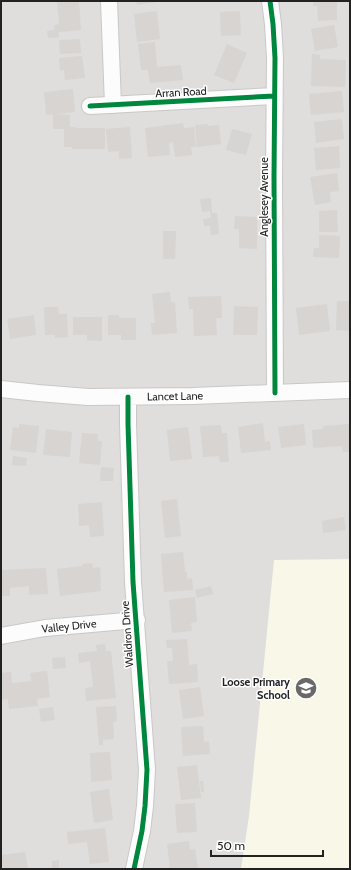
<svg xmlns="http://www.w3.org/2000/svg" width="351" height="870" font-family="Cabin,sans-serif">
  <style>
    .residential { fill: #dfdedc }
    .education { fill: #f8f7e8 }
    .building { fill: #d7d4d2 }
    .lines { fill: none; stroke-linecap: round; stroke-linejoin: round }
    .street-casing { stroke: #c9c8c7; stroke-width: 18 }
    .street { stroke: #fdfcfc; stroke-width: 16 }
    .cycleway-casing { stroke: #fff; stroke-width: 8 }
    .cycleway { stroke: #00873e; stroke-width: 5 }
    .labels { text-anchor: middle; stroke-width: 3; stroke-linejoin: round; paint-order: stroke }
    .street-label { font-size: 11px; fill: #222; stroke: #fff }
    .poi-label { font-size: 11px; font-weight: bold; fill: #222; stroke: #fff; text-anchor: end }
  </style>
  <rect width="100%" height="100%" fill="#f0eeeb"/>
  <!-- residential -->
  <path class="residential" d="M1 1H350V869H1Z"/>
  <!-- education -->
  <path class="education" d="M350 559V869H241L249 816 274 560Z"/>
  <!-- building -->
  <path class="building" d="M57 1H79L81 30 59 32V37L48 38 47 31 54 30V25L59 24Z
    M136 1H157V2L137 5Z
    M313 1H337V20L318 21 317 6H313Z
    M157 11 160 39 137 42 134 14Z
    M240 11 241 35 221 36 220 12Z
    M334 25 338 47 315 51 311 29Z
    M80 39 81 53 60 54 59 40Z
    M155 42 157 67 181 65 183 80 150 83 148 70H141L138 44Z
    M227 44 247 53 234 83 214 75Z
    M312 54 320 55V59L346 60 345 87 311 86Z
    M82 56 85 78 65 80 64 70 60 71 59 58Z
    M73 89 75 112 46 115 44 92Z
    M342 91 344 112 311 115 309 94Z
    M53 114 70 115V127H76V128H105V149H72V147H64V129H53Z
    M342 119 344 139 316 143 314 122Z
    M183 123 184 128 194 127 196 147H191L192 155 175 157 173 142 169 143 170 155 148 157 145 128Z
    M208 124V126L219 125 221 144 197 147 195 125Z
    M130 127 132 158 119 159V151L108 152 106 129Z
    M232 129 252 134 246 155 226 150Z
    M339 146 340 168 316 170 314 148Z
    M337 173 339 191 330 192 331 202 315 205 310 177Z
    M211 198 212 213H217L219 234 211 235 210 226H204L203 219 211 218 210 211 202 212 200 199Z
    M337 210 338 232H319V211Z
    M235 216 257 217V249L239 248V229H234Z
    M163 231H176L175 259H163Z
    M319 235 340 236 339 258 313 257 314 248H319Z
    M170 292 171 302H175L177 333 152 335 151 323H155L152 294Z
    M221 296 222 318H216L217 335 194 336 193 309H189L188 297Z
    M337 301H350V331L336 330Z
    M327 304 330 331 299 335 296 308Z
    M234 306 258 307 257 335H233Z
    M44 307H58L59 314H67L68 337 55 338V335H45Z
    M34 315 36 335 10 339 7 319Z
    M108 315H119V318H136V340H121V335H108Z
    M73 317H102V341L87 340V335H73Z
    M263 423 265 442 270 441 271 450 241 453 238 427Z
    M19 424 39 426 36 453 10 450 13 427 19 428Z
    M304 424 306 445 281 448 278 427Z
    M350 424V452H343L342 446 313 448 312 430 323 429V426Z
    M221 425 222 433H227L229 462H220L219 456 203 457 200 426Z
    M188 427 192 459 170 461 167 430Z
    M46 429 72 432 70 457 43 455Z
    M82 433 98 434V441H102L100 465 79 463Z
    M13 456 27 458 26 466 12 465Z
    M101 467 114 468 113 481H100Z
    M177 499 181 536 165 538 161 501Z
    M102 502 104 536 90 537 89 525 79 526 78 504Z
    M344 517 346 530 323 533 322 521Z
    M183 552 185 572H187V579L192 578 193 590 164 592 161 554Z
    M92 563 93 568 100 567 101 582 100 583 101 591 60 596 57 569 82 566V564Z
    M46 568 48 594 29 595V586L10 588V596H1V570Z
    M211 586 213 594 197 598 195 590Z
    M195 597 197 622 191 623 192 631 172 633 169 600Z
    M187 639 189 665 197 664 198 682 169 684 167 661H173L172 648H167L166 640Z
    M105 644 106 651H111L116 698 86 701 85 688 93 687 90 661 79 663 78 653 97 651 96 645Z
    M65 657 66 668 53 669 52 658Z
    M47 671 50 697 37 699 38 706 9 709 8 699 1 700V673L11 672 12 683 31 681 30 673Z
    M200 687 204 716 183 719 179 690Z
    M116 706 117 721 113 722 114 739 103 740V745H99L96 707Z
    M53 707 55 720 41 722 39 709Z
    M203 726 204 742 209 741 210 754 183 756 181 727Z
    M110 752 112 780 91 782 90 753Z
    M197 765 201 798 181 800 177 767Z
    M200 781H203L204 792H201Z
    M109 789 113 820 94 823 90 792Z
    M195 803 197 832 177 833 175 804Z
    M105 828 109 862 90 864 87 842 68 844 67 832Z
    M189 841 190 850 195 849 198 869H170L167 844Z
    M25 852 28 869H4L3 866H1V855Z
    M59 860V869H52V861Z"/>
  <g class="lines">
    <!-- street casing -->
    <g class="street-casing">
      <path id="street" d="M109 1 113 105
        M270 1 273 24 275 58 274 177 275 393
        M90 106 274 96
        M1 389 38 393 88 397 193 396 350 390
        M128 397V424L133 582 147 770 145 806 142 831 134 869
        M1 636 45 628 137 620"/>
    </g>
    <!-- street -->
    <use href="#street" class="street"/>
    <!-- cycleway casing -->
    <g class="cycleway-casing">
      <path id="cycleway" d="M270 1 273 24 275 58 274 177 275 393
        M90 106 274 96
        M128 397V424L133 582 147 770 145 806 142 831 134 869"/>
    </g>
    <!-- cycleway -->
    <use href="#cycleway" class="cycleway"/>
  </g>
  <!-- icons -->
  <defs>
    <g id="school-disc" transform="scale(1.15)"><circle r="9.5" fill="#6a6968" stroke="#fff"/><path d="M0-5L7-2L0 1L-7-2ZM-4 1L0 2.5L4 1V4Q0 6-4 4Z" fill="#fff"/></g>
  </defs>
  <g fill-rule="evenodd">
    <use href="#school-disc" x="306" y="688"/>
  </g>
  <g class="labels">
    <!-- street labels -->
    <g class="street-label">
      <text transform="translate(181 92) rotate(-3)" y="4">Arran Road</text>
      <text transform="translate(264 197) rotate(-90)" y="4">Anglesey Avenue</text>
      <text transform="translate(175 396) rotate(-1)" y="4">Lancet Lane</text>
      <text transform="translate(69 626) rotate(-6)" y="4">Valley Drive</text>
      <text transform="translate(127 634) rotate(-94)" y="4">Waldron Drive</text>
    </g>
    <!-- poi labels -->
    <g class="poi-label">
      <text x="290" y="686">Loose Primary<tspan x="290" dy="13">School</tspan></text>
    </g>
  </g>
  <!-- border -->
  <rect width="351" height="870" fill="none" stroke="#222222" stroke-width="4"/>
  <!-- scale -->
  <path d="M211 850v6h112v-6" fill="none" stroke="#222222" stroke-width="2"/>
  <text x="217" y="850" font-size="12" fill="#222222" stroke="#ffffff" stroke-width="3" paint-order="stroke">50 m</text>
</svg>
